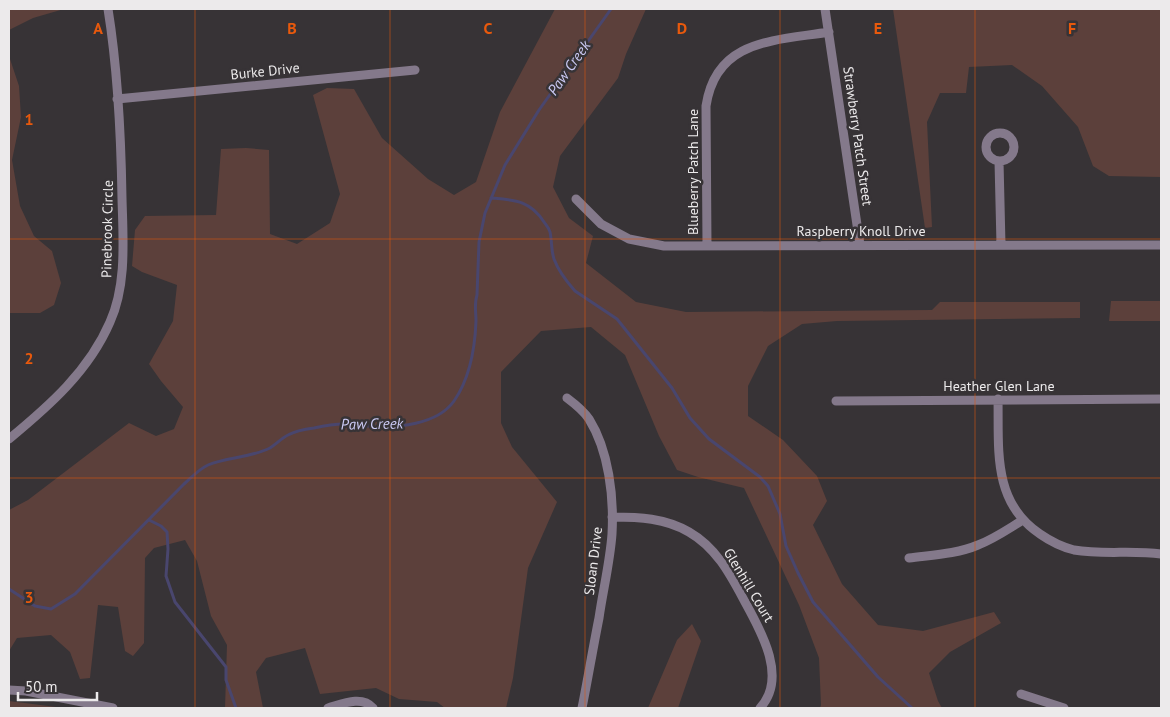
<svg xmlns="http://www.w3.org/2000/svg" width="1170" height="717" font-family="'PT Sans',sans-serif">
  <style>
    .green { fill: #5c403b }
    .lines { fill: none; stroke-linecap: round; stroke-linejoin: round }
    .stream { stroke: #49466e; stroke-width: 3 }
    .minor { stroke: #84798b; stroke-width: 9 }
    .grid { fill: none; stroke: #e8590c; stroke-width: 1; stroke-opacity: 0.55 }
    .labels { text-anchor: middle; stroke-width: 5; stroke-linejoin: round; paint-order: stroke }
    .street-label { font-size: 14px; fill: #eceaeb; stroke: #373336 }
    .water-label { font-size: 15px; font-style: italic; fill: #cbcaf4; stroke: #373336 }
    .grid-label { font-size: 16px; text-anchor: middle; font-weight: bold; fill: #e8590c; stroke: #373336; stroke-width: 5; stroke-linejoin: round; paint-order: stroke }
  </style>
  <rect width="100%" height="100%" fill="#373336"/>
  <!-- green -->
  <path class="green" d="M9 9H64L33 18 9 30V34Z
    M555 9H646L626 54 618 78 560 156 553 187 569 218 593 236 586 263 636 302 686 312 932 310 940 302H1080V318L837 321 802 324 768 346 748 386V416L783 440 817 476 827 501 813 525 842 584 878 625 923 631 994 612 1001 623 950 652 929 673 938 701 942 708H820L821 705 819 658 799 605 744 488 698 477 677 470 659 436 625 355 591 327 541 331 501 372V423L512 447 557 502 528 568 513 678 506 708H445L437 702 399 699 376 688 320 694 305 648 266 658 256 672 263 708H225L227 645 211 616 197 561 185 540 154 548 145 558 144 643 133 656 125 651 118 607 98 605 90 678 80 679 70 652 51 635 17 638 9 651V510L28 500 129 423 156 436 174 429 183 407 161 381 149 364 173 321 177 285 142 272 132 266 135 230 145 216 216 215 221 149 246 148 269 150 270 234 297 244 330 223 340 194 313 95 327 88 354 89 382 138 428 179 454 195 476 182 500 112Z
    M893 9H1161V177L1109 176 1093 166 1078 127 1042 86 1012 65 969 67 966 93H940L927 122 932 227 925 228Z
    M9 56 19 86 21 117 12 160 20 206 34 236 52 251 61 283 54 305 40 313H9Z
    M1111 301H1161V321H1109Z
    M692 624 701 641 678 708H648L677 640Z
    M9 701 64 708H9Z"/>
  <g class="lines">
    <!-- stream -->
    <path class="stream" d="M491 198C514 200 530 200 544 222 546 225 549 228 550 232 552 241 551 250 554 259 558 270 567 282 575 291L617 319 672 388 690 418 709 439 760 477 768 486 780 514 786 546 798 573 813 602 878 677 912 708
      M149 520 161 526 167 532 168 549 166 576 175 602 226 667V680L236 708
      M9 589 35 606 51 609 75 594 184 484C191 478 199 469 208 465 227 457 250 458 270 448 276 444 282 438 288 435 295 431 306 429 314 428 323 426 334 424 344 424 353 424 362 426 370 426 397 428 437 425 454 401 470 378 475 348 476 321 476 312 474 304 477 295L479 242 485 213 505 165 539 110 611 9"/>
    <!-- minor -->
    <path class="minor" d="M825 9 860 245
      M117 99 415 70
      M986 147a14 14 0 1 1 28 0a14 14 0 1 1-28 0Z
      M999 161 1001 245
      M576 199 601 224 629 239 664 246 1161 245
      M707 245 706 106C716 39 774 41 829 32
      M567 398C575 404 583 410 589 419 609 451 614 497 612 534 610 562 603 590 599 618 593 648 588 678 582 708
      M998 399C999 449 992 502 1040 534 1050 541 1062 547 1074 550 1103 555 1132 550 1161 554
      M836 401 1161 399
      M9 439C49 406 89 371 110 322 127 284 123 239 122 198 121 135 118 71 108 9
      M612 517C639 517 665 518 689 532 717 548 731 576 745 602 761 631 788 678 760 708
      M909 558C931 555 957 554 978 545 994 539 1008 529 1023 520
      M9 690 26 691 113 708
      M1021 694 1064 708
      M328 708C342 704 362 695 373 708"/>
  </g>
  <!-- grid -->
  <path class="grid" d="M195 9V708M390 9V708M585 9V708M780 9V708M975 9V708M9 239H1161M9 478H1161"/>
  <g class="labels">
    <!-- street labels -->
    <g class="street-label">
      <text transform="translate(265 71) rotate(-6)" y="5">Burke Drive</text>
      <text transform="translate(858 136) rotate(82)" y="5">Strawberry Patch Street</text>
      <text transform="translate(693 172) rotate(-90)" y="5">Blueberry Patch Lane</text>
      <text transform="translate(107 229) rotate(-89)" y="5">Pinebrook Circle</text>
      <text x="861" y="236">Raspberry Knoll Drive</text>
      <text x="999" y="391">Heather Glen Lane</text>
      <text transform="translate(593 561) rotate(-83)" y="5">Sloan Drive</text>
      <text transform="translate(749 585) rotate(59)" y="5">Glenhill Court</text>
    </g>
    <!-- water labels -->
    <g class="water-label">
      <text transform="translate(569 68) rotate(-55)" y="5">Paw Creek</text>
      <text transform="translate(372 424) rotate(-1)" y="5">Paw Creek</text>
    </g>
  </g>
  <g class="grid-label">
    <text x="98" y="34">A</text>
    <text x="292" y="34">B</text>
    <text x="488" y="34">C</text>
    <text x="682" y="34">D</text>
    <text x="878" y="34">E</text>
    <text x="1072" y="34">F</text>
    <text x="29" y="125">1</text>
    <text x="29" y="364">2</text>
    <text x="29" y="603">3</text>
  </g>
  <!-- border -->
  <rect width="1170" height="717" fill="none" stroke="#eceaeb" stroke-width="20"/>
  <!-- scale -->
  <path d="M18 692v8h79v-8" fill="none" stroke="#eceaeb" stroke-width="2.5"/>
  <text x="25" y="692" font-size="15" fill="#eceaeb" stroke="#373336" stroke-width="4" paint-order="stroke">50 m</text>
</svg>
